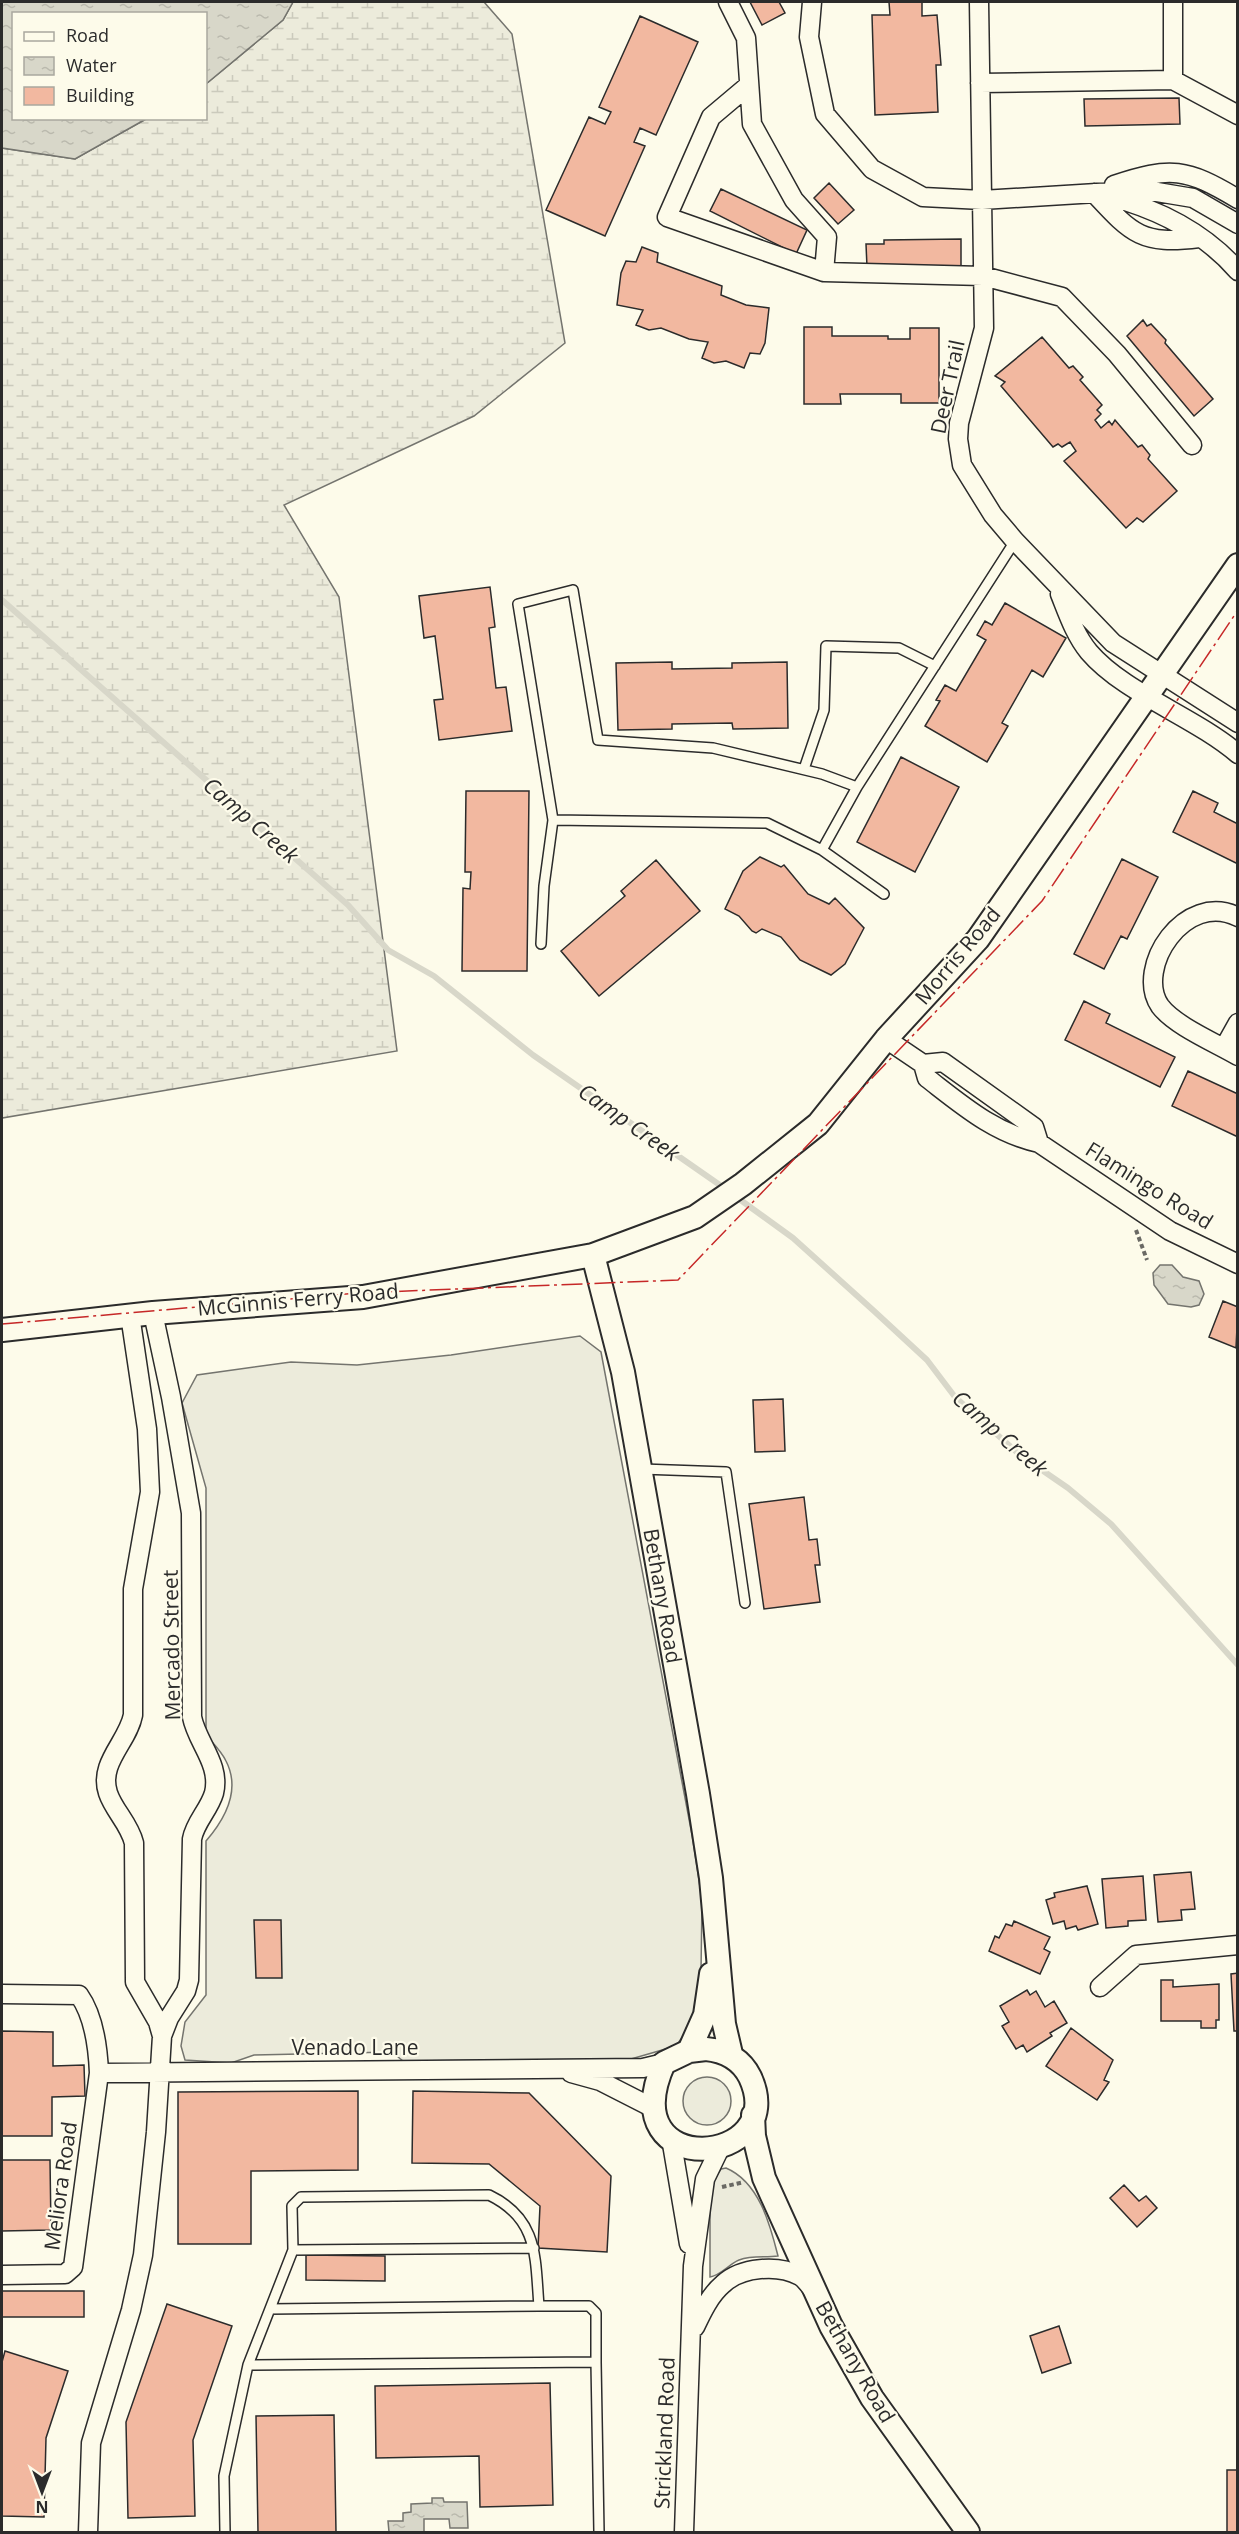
<svg xmlns="http://www.w3.org/2000/svg" width="1239" height="2534" font-family="'Open Sans',sans-serif">
  <style>
    .grass { fill: #ecebdb; stroke: #74746e; stroke-width: 1.5 }
    .wetland { fill: url(#wetland-marsh); stroke: #74746e; stroke-width: 1.5 }
    .water { fill: url(#water-ripples); stroke: #74746e; stroke-width: 1.5 }
    .lines { fill: none; stroke-linecap: round; stroke-linejoin: round }
    .stream { stroke: #d8d7c9; stroke-width: 6 }
    .building { fill: #f2b8a0; stroke: #2b2b2b; stroke-width: 1.5 }
    .service-casing { stroke: #2b2b2b; stroke-width: 12 }
    .minor-casing { stroke: #2b2b2b; stroke-width: 21 }
    .tertiary-casing { stroke: #2b2b2b; stroke-width: 26 }
    .path { stroke: #6a6964; stroke-width: 4; stroke-dasharray: 4.5 3; stroke-linecap: butt }
    .service { stroke: #fdfbea; stroke-width: 9 }
    .minor { stroke: #fdfbea; stroke-width: 18 }
    .tertiary { stroke: #fdfbea; stroke-width: 22 }
    .power { stroke: #c62828; stroke-width: 1.5; stroke-dasharray: 21 4.5 3 4.5; stroke-linecap: butt }
    .labels { text-anchor: middle; stroke-width: 4.5; stroke-linejoin: round; paint-order: stroke }
    .street-label { font-size: 21px; fill: #2b2b2b; stroke: #fdfbea }
    .water-label { font-size: 22px; font-style: italic; fill: #2b2b2b; stroke: #fdfbea }
  </style>
  <defs>
    <pattern id="wetland-marsh" width="20" height="14" patternUnits="userSpaceOnUse" patternTransform="scale(1.5)"><rect width="20" height="14" fill="#ecebdb"/><path d="M1 5h8M5 5V1M11 12h8M15 12V8" fill="none" stroke="#cbcabc"/></pattern>
    <pattern id="water-ripples" width="26" height="14" patternUnits="userSpaceOnUse" patternTransform="scale(1.5)"><rect width="26" height="14" fill="#d8d7c9"/><path d="M2 4q2-2 4 0t4 0M15 11q2-2 4 0t4 0" fill="none" stroke="#bab9ad"/></pattern>
  </defs>
  <rect width="100%" height="100%" fill="#fdfbea"/>
  <!-- grass -->
  <path class="grass" d="M580 1336 601 1352 692 1835 702 1900 701 1972 691 2025 676 2046 631 2059 403 2061 392 2052 254 2055 231 2063 185 2060 181 2046 185 2022 206 1995V1841C225 1819 241 1790 226 1761 222 1752 213 1743 206 1735V1488L182 1403 197 1375 291 1362 357 1365 451 1355Z
    M683 2101a24 24 0 1 1 48 0a24 24 0 1 1-48 0Z
    M726 2168C759 2182 770 2224 778 2256 765 2258 753 2255 739 2260 729 2264 720 2276 710 2277V2209L713 2181 721 2169Z"/>
  <!-- wetland -->
  <path class="wetland" d="M293 2H484L512 34 565 343 474 416 284 505 339 597 397 1051 2 1118V148L75 159 146 119 206 118V84L283 20Z"/>
  <!-- water -->
  <path class="water" d="M2 2H293L283 20 206 84V14H14V118L146 119 75 159 2 148Z
    M1160 1265H1172L1183 1277 1199 1281 1204 1294 1199 1305 1191 1307 1168 1304 1154 1285 1153 1273Z
    M432 2498H443L444 2502H467L468 2528H450L449 2519H424V2532H389L388 2521H403V2513L411 2512V2504L432 2503Z"/>
  <g class="lines">
    <!-- stream -->
    <path class="stream" d="M2 600 348 905 388 950 434 976 533 1055 727 1190
      M735 1196 793 1238 874 1311 927 1360 955 1397 1020 1455 1068 1488 1111 1524 1238 1665"/>
  </g>
  <!-- building -->
  <path class="building" d="M750 2H779L785 13 762 25Z
    M889 2H922V16L937 15 941 65H936L938 112 875 115 872 15H890Z
    M640 16 698 42 656 135 640 128 634 142 645 146 605 236 546 210 589 117 605 124 611 112 599 107Z
    M1179 98 1180 124 1085 126 1084 99Z
    M829 183 854 210 838 224 814 198Z
    M721 189 807 230 796 254 710 211Z
    M961 239V266L867 267 866 244H884V240Z
    M642 247 658 253 657 262 722 286 721 295 746 305 769 308 765 343 760 354 750 353 744 368 726 361 714 363 702 358 708 342 689 339 661 328 649 330 636 325 643 310 617 305 621 273 626 261 636 262Z
    M1143 320 1147 326 1151 324 1166 340 1165 343 1213 399 1194 416 1127 336Z
    M804 327H832V336H888V339H910V328H939V403H901V394H840L841 404H804Z
    M1042 337 1069 368 1073 366 1083 377 1080 380 1102 405 1097 410 1101 414 1095 420 1101 428 1109 421 1112 425 1115 420 1138 447 1142 445 1150 455 1148 459 1177 491 1143 522 1137 518 1126 528 1064 461 1076 451 1070 442 1062 447 1058 444 1053 447 1001 386 1005 382 995 376Z
    M490 587 495 627 489 628 496 688 506 687 512 731 439 740 434 700 443 699 435 636 424 638 419 596Z
    M1005 603 1066 638 1043 677 1032 670 1002 723 1008 726 987 762 925 726 940 701 936 700 945 685 956 691 986 640 977 635 985 621 992 625Z
    M672 662V669L732 668V663L787 662 788 728 733 729 732 723 672 724V729L618 730 616 663Z
    M901 757 959 787 915 872 857 842Z
    M466 791H529L527 971H462L463 888 470 889 471 872H465Z
    M1193 791 1218 803 1214 812 1238 824V864L1173 832Z
    M760 857 781 867 784 865 808 894 829 904 835 898 864 928 845 964 831 975 800 960 781 937 762 929 756 933 752 931 739 916 725 909 743 871Z
    M1122 859 1158 877 1127 939 1121 936 1104 969 1074 954Z
    M656 860 700 911 599 996 561 951 625 896 621 891Z
    M1084 1001 1110 1014 1106 1023 1175 1057 1160 1087 1065 1040Z
    M1188 1071 1238 1094V1137L1172 1106Z
    M1223 1301 1238 1307 1236 1348 1209 1337Z
    M783 1399 785 1451 755 1452 753 1400Z
    M804 1497 809 1540 817 1539 820 1565H815L820 1602 764 1609 749 1504Z
    M1191 1872 1195 1909 1181 1910 1182 1920 1158 1922 1154 1875Z
    M1143 1876 1146 1920 1128 1921V1926L1106 1928 1102 1879Z
    M1087 1886 1098 1924 1078 1930 1076 1926 1066 1929 1064 1921 1053 1924 1046 1900 1055 1897 1054 1893Z
    M254 1920H281L282 1978H256Z
    M1014 1921 1050 1937 1044 1949 1050 1952 1040 1974 989 1951 995 1936 999 1938 1006 1924 1012 1926Z
    M1238 1973V2031H1234L1231 1974Z
    M1161 1980H1173V1987L1219 1984V2020H1216V2028H1201V2021H1161Z
    M1027 1990 1030 1995 1036 1991 1045 2007 1054 2001 1067 2023 1050 2033 1052 2036 1027 2052 1023 2045 1016 2049 1002 2026 1009 2022 1000 2006Z
    M1071 2028 1113 2060 1104 2080 1109 2082 1097 2100 1046 2066Z
    M2 2031 53 2032V2066L84 2065 85 2096 52 2097V2136H2Z
    M358 2091V2170L251 2171V2244H178V2092Z
    M413 2091 529 2093 611 2176 607 2252 538 2248 540 2206 489 2164 412 2163Z
    M2 2160H50L51 2230 2 2231Z
    M1124 2185 1139 2201 1146 2196 1157 2208 1137 2227 1110 2198Z
    M306 2255 385 2256V2281L306 2280Z
    M2 2291H84V2317H2Z
    M167 2304 232 2326 193 2440 195 2516 128 2518 126 2422Z
    M1059 2326 1071 2363 1042 2373 1030 2336Z
    M5 2351 68 2371 46 2438 44 2517 2 2516V2362Z
    M550 2383 553 2505 480 2507 479 2456 376 2458 375 2386Z
    M334 2415 336 2532H258L256 2416Z
    M1227 2470H1238V2532H1227Z"/>
  <g class="lines">
    <!-- service casing -->
    <g class="service-casing">
      <path id="service" d="M804 769 824 710 826 646 899 648 935 666
        M857 787 822 774 713 748 598 740 573 590 518 604 553 820 767 823 822 850 857 787 1015 541
        M822 850 884 894
        M541 944 544 886 553 820
        M642 1469 726 1472 745 1603
        M534 2248 293 2250 292 2206 301 2197 489 2195C539 2219 535 2258 539 2306H589L596 2313V2362
        M270 2309 539 2306
        M248 2365 293 2250
        M225 2532 224 2476 248 2365 596 2362 599 2532"/>
    </g>
    <!-- minor casing -->
    <g class="minor-casing">
      <path id="minor" d="M728 2 746 38 752 124 794 200 827 237 824 272
        M812 2 809 37 825 114 872 169 923 197 982 200 1145 190 1193 198 1238 224
        M979 2 984 328 959 423 958 439 962 465 993 515 1015 541 1113 643 1238 723
        M1173 2V80
        M980 83 1173 80 1238 115
        M749 85 711 117 667 217 824 272 983 276 1062 297 1117 354 1192 445
        M1114 185C1171 166 1186 168 1238 199
        M1094 193C1132 234 1141 245 1199 238
        M1112 197C1159 210 1205 233 1238 271
        M1060 594C1068 614 1075 635 1089 652 1124 693 1195 717 1238 754
        M1238 917C1185 890 1134 968 1160 1006 1175 1026 1216 1043 1238 1056
        M886 1039 923 1064 943 1062 1034 1127 1039 1143
        M1224 1048 1238 1023
        M923 1064 927 1078C962 1105 994 1133 1039 1143L1170 1231 1238 1264
        M130 1315 147 1429 150 1492 133 1589V1715C128 1742 98 1763 108 1793 114 1811 129 1823 134 1843L135 1982 158 2022 162 2036
        M1100 1987 1136 1955 1238 1945
        M2 1994 79 1995C94 2016 98 2048 99 2073L73 2267 65 2274 2 2275
        M99 2073 643 2068 664 2063
        M571 2073 600 2081 653 2108
        M671 2138 689 2244
        M695 2327C702 2312 710 2295 723 2284 741 2267 778 2264 800 2276 805 2279 809 2285 813 2290
        M88 2532 91 2443 131 2310 143 2255 156 2132 162 2036 169 2018 186 1991 189 1980 192 1839C195 1822 209 1810 214 1793 221 1764 197 1743 192 1717L191 1513 171 1397 153 1313
        M684 2532 693 2266 705 2179 720 2148"/>
    </g>
    <!-- tertiary casing -->
    <g class="tertiary-casing">
      <path id="tertiary" d="M593 1255 623 1372 698 1794 711 1878 724 2024 731 2054
        M2 1330 153 1313 363 1297 593 1255 695 1217 743 1184 818 1124 886 1039 978 939 1238 565
        M706 2049C726 2051 741 2059 750 2077 792 2167 610 2183 664 2063L689 2051Z
        M689 2051 705 2015 711 1974
        M753 2115 754 2136 764 2178 831 2326 872 2398 968 2532"/>
    </g>
    <!-- path -->
    <path class="path" d="M1136 1230 1147 1260
      M722 2187 744 2182"/>
    <!-- service -->
    <use href="#service" class="service"/>
    <!-- minor -->
    <use href="#minor" class="minor"/>
    <!-- tertiary -->
    <use href="#tertiary" class="tertiary"/>
    <!-- power -->
    <path class="power" d="M2 1324 358 1293 678 1280 1042 901 1238 610"/>
  </g>
  <g class="labels">
    <!-- street labels -->
    <g class="street-label">
      <text transform="translate(948 387) rotate(-78)" y="7">Deer Trail</text>
      <text transform="translate(958 956) rotate(-50)" y="7">Morris Road</text>
      <text transform="translate(1149 1186) rotate(32)" y="7">Flamingo Road</text>
      <text transform="translate(298 1300) rotate(-5)" y="7">McGinnis Ferry Road</text>
      <text transform="translate(662 1596) rotate(80)" y="7">Bethany Road</text>
      <text transform="translate(172 1645) rotate(-91)" y="7">Mercado Street</text>
      <text x="355" y="2055">Venado Lane</text>
      <text transform="translate(61 2186) rotate(-82)" y="7">Meliora Road</text>
      <text transform="translate(855 2362) rotate(60)" y="7">Bethany Road</text>
      <text transform="translate(665 2433) rotate(-88)" y="7">Strickland Road</text>
    </g>
    <!-- water labels -->
    <g class="water-label">
      <text transform="translate(251 820) rotate(41)" y="8">Camp Creek</text>
      <text transform="translate(629 1122) rotate(35)" y="8">Camp Creek</text>
      <text transform="translate(1000 1433) rotate(41)" y="8">Camp Creek</text>
    </g>
  </g>
  <!-- border -->
  <rect width="1239" height="2534" fill="none" stroke="#2b2b2b" stroke-width="6"/>
  <!-- legend -->
  <rect x="12" y="12" width="195" height="108" fill="#fdfbea" stroke="#a9a89e" stroke-width="1.5"/>
  <rect x="24" y="32" width="30" height="9" fill="#fdfbea" stroke="#a9a89e" stroke-width="1.5"/>
  <text x="66" y="42" font-size="18" fill="#2b2b2b">Road</text>
  <rect x="24" y="57" width="30" height="18" fill="url(#water-ripples)" stroke="#a9a89e" stroke-width="1.5"/>
  <text x="66" y="72" font-size="18" fill="#2b2b2b">Water</text>
  <rect x="24" y="87" width="30" height="18" fill="#f2b8a0" stroke="#a9a89e" stroke-width="1.5"/>
  <text x="66" y="102" font-size="18" fill="#2b2b2b">Building</text>
  <!-- north arrow -->
  <g transform="translate(42 2492) rotate(180)" stroke="#fdfbea" stroke-width="4.5" paint-order="stroke">
  <path d="M0-4.5L10 22L0 15L-10 22Z" fill="#2b2b2b"/>
  <text y="-9" font-size="16" font-weight="bold" text-anchor="middle" fill="#2b2b2b">N</text>
  </g>
</svg>
